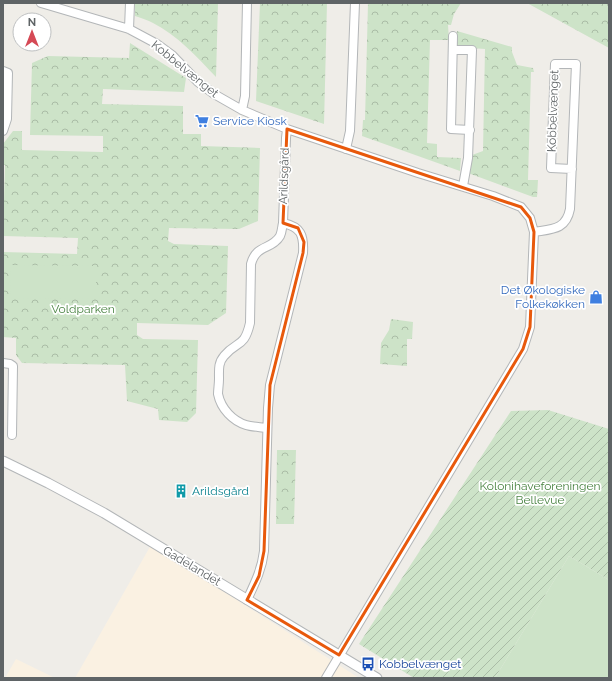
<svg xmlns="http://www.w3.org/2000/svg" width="612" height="681" font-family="Raleway,sans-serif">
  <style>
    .commercial { fill: #faf1e2 }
    .park { fill: url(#park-crowns) }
    .garden { fill: url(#garden-furrows) }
    .pitch { fill: #cde3c8 }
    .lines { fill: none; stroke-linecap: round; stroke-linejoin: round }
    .minor-casing { stroke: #b3b6b8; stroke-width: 10 }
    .tertiary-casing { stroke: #b3b6b8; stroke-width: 11 }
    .minor { stroke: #fff; stroke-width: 8 }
    .tertiary { stroke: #fff; stroke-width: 9 }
    .marked { fill: none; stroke: #e8590c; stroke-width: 3; stroke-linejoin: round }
    .labels { text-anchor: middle; stroke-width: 3.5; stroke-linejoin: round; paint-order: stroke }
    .street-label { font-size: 12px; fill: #5f6466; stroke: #fff }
    .shop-label { font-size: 12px; fill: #366cbe; stroke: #fff; text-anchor: start }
    .park-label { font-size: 12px; fill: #498342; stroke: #fff }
    .culture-label { font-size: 12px; fill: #0d838f; stroke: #fff; text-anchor: start }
    .transit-label { font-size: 12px; fill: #164399; stroke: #fff; text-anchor: start }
  </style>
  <defs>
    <pattern id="park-crowns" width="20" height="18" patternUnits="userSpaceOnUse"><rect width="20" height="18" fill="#cde3c8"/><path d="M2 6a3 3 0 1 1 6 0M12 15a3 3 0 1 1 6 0" fill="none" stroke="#aabca6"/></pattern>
    <pattern id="garden-furrows" width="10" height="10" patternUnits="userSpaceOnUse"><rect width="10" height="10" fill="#cde3c8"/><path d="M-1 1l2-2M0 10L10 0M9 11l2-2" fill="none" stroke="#aabca6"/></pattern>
  </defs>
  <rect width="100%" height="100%" fill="#efede8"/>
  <!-- commercial -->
  <path class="commercial" d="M151 545 359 678H75Z
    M16 659 55 678H5Z"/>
  <!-- park -->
  <path class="park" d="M135 3H218L216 77C197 57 177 35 153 23 148 20 141 18 135 16Z
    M260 3H327L324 124 256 101Z
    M368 3H461L454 14 451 25H448L449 40H430L427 143 437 144V157L461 158 460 171 362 136 363 120H365Z
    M527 3H609V48Z
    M457 31 512 47V52L517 65 533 68 534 72H531L528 180H538L537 197H533L468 173 472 155 483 151 485 49 456 47Z
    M130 43 186 78 184 92 103 89 102 104 183 106V134H201V146L260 148 258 221 239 229 169 228 168 241 174 244 228 246 226 313 208 325 137 323V335L143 339 198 340 196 413 187 422 159 420 158 409 127 401 125 365 22 363 16 355V338L3 337V252L77 254 78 238 3 236 5 165H3V144L13 131H22V150L103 152V136L30 135 32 63 48 56 129 58Z
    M391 319 413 322 412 339H407V366L380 364 381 343 389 330Z
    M277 450H296L294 524H276Z"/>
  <!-- garden -->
  <path class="garden" d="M548 410 609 429V580L569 556 495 678H414L359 644 511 411Z"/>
  <!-- pitch -->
  <path class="pitch" d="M11 265 96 266V299L10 298Z
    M569 556 609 580V678H495Z"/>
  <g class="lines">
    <!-- minor casing -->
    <g class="minor-casing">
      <path id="minor" d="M41 3 129 29 157 44 172 55 198 82 214 94 242 110 287 129 418 173 493 196 521 207 530 218 534 232 530 327 523 349 326 678
        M129 29 130 3
        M453 36 451 129 470 130
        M453 50H472L468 158 463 186
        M3 71 8 73 7 119 3 131
        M242 110 245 96 247 3
        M346 149 350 131 355 3
        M534 232C552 229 566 230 570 209L576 64H555L551 168 572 169
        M3 363 10 364 13 366 12 435
        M267 428C261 427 252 427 246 425 233 421 221 409 218 394 218 390 219 384 219 379 219 370 218 363 224 356 237 340 244 349 250 323L251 264C256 244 272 250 280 236 282 232 282 227 283 223L286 138 287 129
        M247 600C255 583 262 569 264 551L268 408 270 385 303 253C304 235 301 227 283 223"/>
    </g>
    <!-- tertiary casing -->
    <g class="tertiary-casing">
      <path id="tertiary" d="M3 461 48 483 104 513 377 678"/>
    </g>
    <!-- minor -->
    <use href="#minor" class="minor"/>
    <!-- tertiary -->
    <use href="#tertiary" class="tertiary"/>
  </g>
  <!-- marked area -->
  <path class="marked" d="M287 129 521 207 530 218 534 232 530 327 523 349 339 655 247 600 259 576 264 551 270 385 303 253 304 242 298 228 283 223Z"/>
  <!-- icons -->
  <defs>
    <g id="supermarket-bare" transform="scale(1.08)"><path d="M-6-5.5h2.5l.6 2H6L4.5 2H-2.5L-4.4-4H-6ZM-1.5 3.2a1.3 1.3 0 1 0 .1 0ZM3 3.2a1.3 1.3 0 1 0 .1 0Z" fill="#3f7fe0" stroke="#fff" stroke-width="2.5" paint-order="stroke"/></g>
    <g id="shop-bare" transform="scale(1.08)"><path d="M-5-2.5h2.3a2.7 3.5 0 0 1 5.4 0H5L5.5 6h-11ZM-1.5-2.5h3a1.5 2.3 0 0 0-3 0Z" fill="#3f7fe0" stroke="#fff" stroke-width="2.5" paint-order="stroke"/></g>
    <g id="building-bare" transform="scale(1.08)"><path d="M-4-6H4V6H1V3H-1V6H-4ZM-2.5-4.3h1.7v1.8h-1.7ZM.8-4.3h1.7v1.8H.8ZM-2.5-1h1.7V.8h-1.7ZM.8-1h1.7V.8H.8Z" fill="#0f9aa8" stroke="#fff" stroke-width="2.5" paint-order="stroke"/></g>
    <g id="bus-bare" transform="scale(1.08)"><path d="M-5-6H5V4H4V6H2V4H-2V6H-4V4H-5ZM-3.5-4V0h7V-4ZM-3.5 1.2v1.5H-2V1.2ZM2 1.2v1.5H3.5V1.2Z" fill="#1a4fb4" stroke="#fff" stroke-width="2.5" paint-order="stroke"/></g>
  </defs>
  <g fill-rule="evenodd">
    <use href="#supermarket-bare" x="202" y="121"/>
    <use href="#shop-bare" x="596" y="297"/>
    <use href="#building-bare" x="181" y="491"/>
    <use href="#bus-bare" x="368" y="664"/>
  </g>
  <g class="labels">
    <!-- street labels -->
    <g class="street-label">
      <text transform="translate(185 69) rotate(39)" y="4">Kobbelvænget</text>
      <text transform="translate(553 111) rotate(-88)" y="4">Kobbelvænget</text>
      <text transform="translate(284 176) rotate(-88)" y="4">Arildsgård</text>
      <text transform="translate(192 566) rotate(31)" y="4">Gadelandet</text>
    </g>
    <!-- shop labels -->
    <g class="shop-label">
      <text x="213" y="125">Service Kiosk</text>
      <text x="585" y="294" text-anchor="end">Det Økologiske<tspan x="585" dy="14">Folkekøkken</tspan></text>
    </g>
    <!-- park labels -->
    <g class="park-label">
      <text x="83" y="313">Voldparken</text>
      <text x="540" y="490">Kolonihaveforeningen<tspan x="540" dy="14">Bellevue</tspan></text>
    </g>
    <!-- culture labels -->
    <g class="culture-label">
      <text x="192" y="495">Arildsgård</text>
    </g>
    <!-- transit labels -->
    <g class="transit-label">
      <text x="379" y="668">Kobbelvænget</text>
    </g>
  </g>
  <!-- border -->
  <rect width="612" height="681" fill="none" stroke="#5f6466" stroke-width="8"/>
  <!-- north arrow -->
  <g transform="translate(32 32)"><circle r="19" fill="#ffffff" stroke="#bfc1c2"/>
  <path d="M0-3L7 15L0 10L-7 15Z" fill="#d54955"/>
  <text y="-6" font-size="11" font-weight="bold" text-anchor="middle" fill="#5f6466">N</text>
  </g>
</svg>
